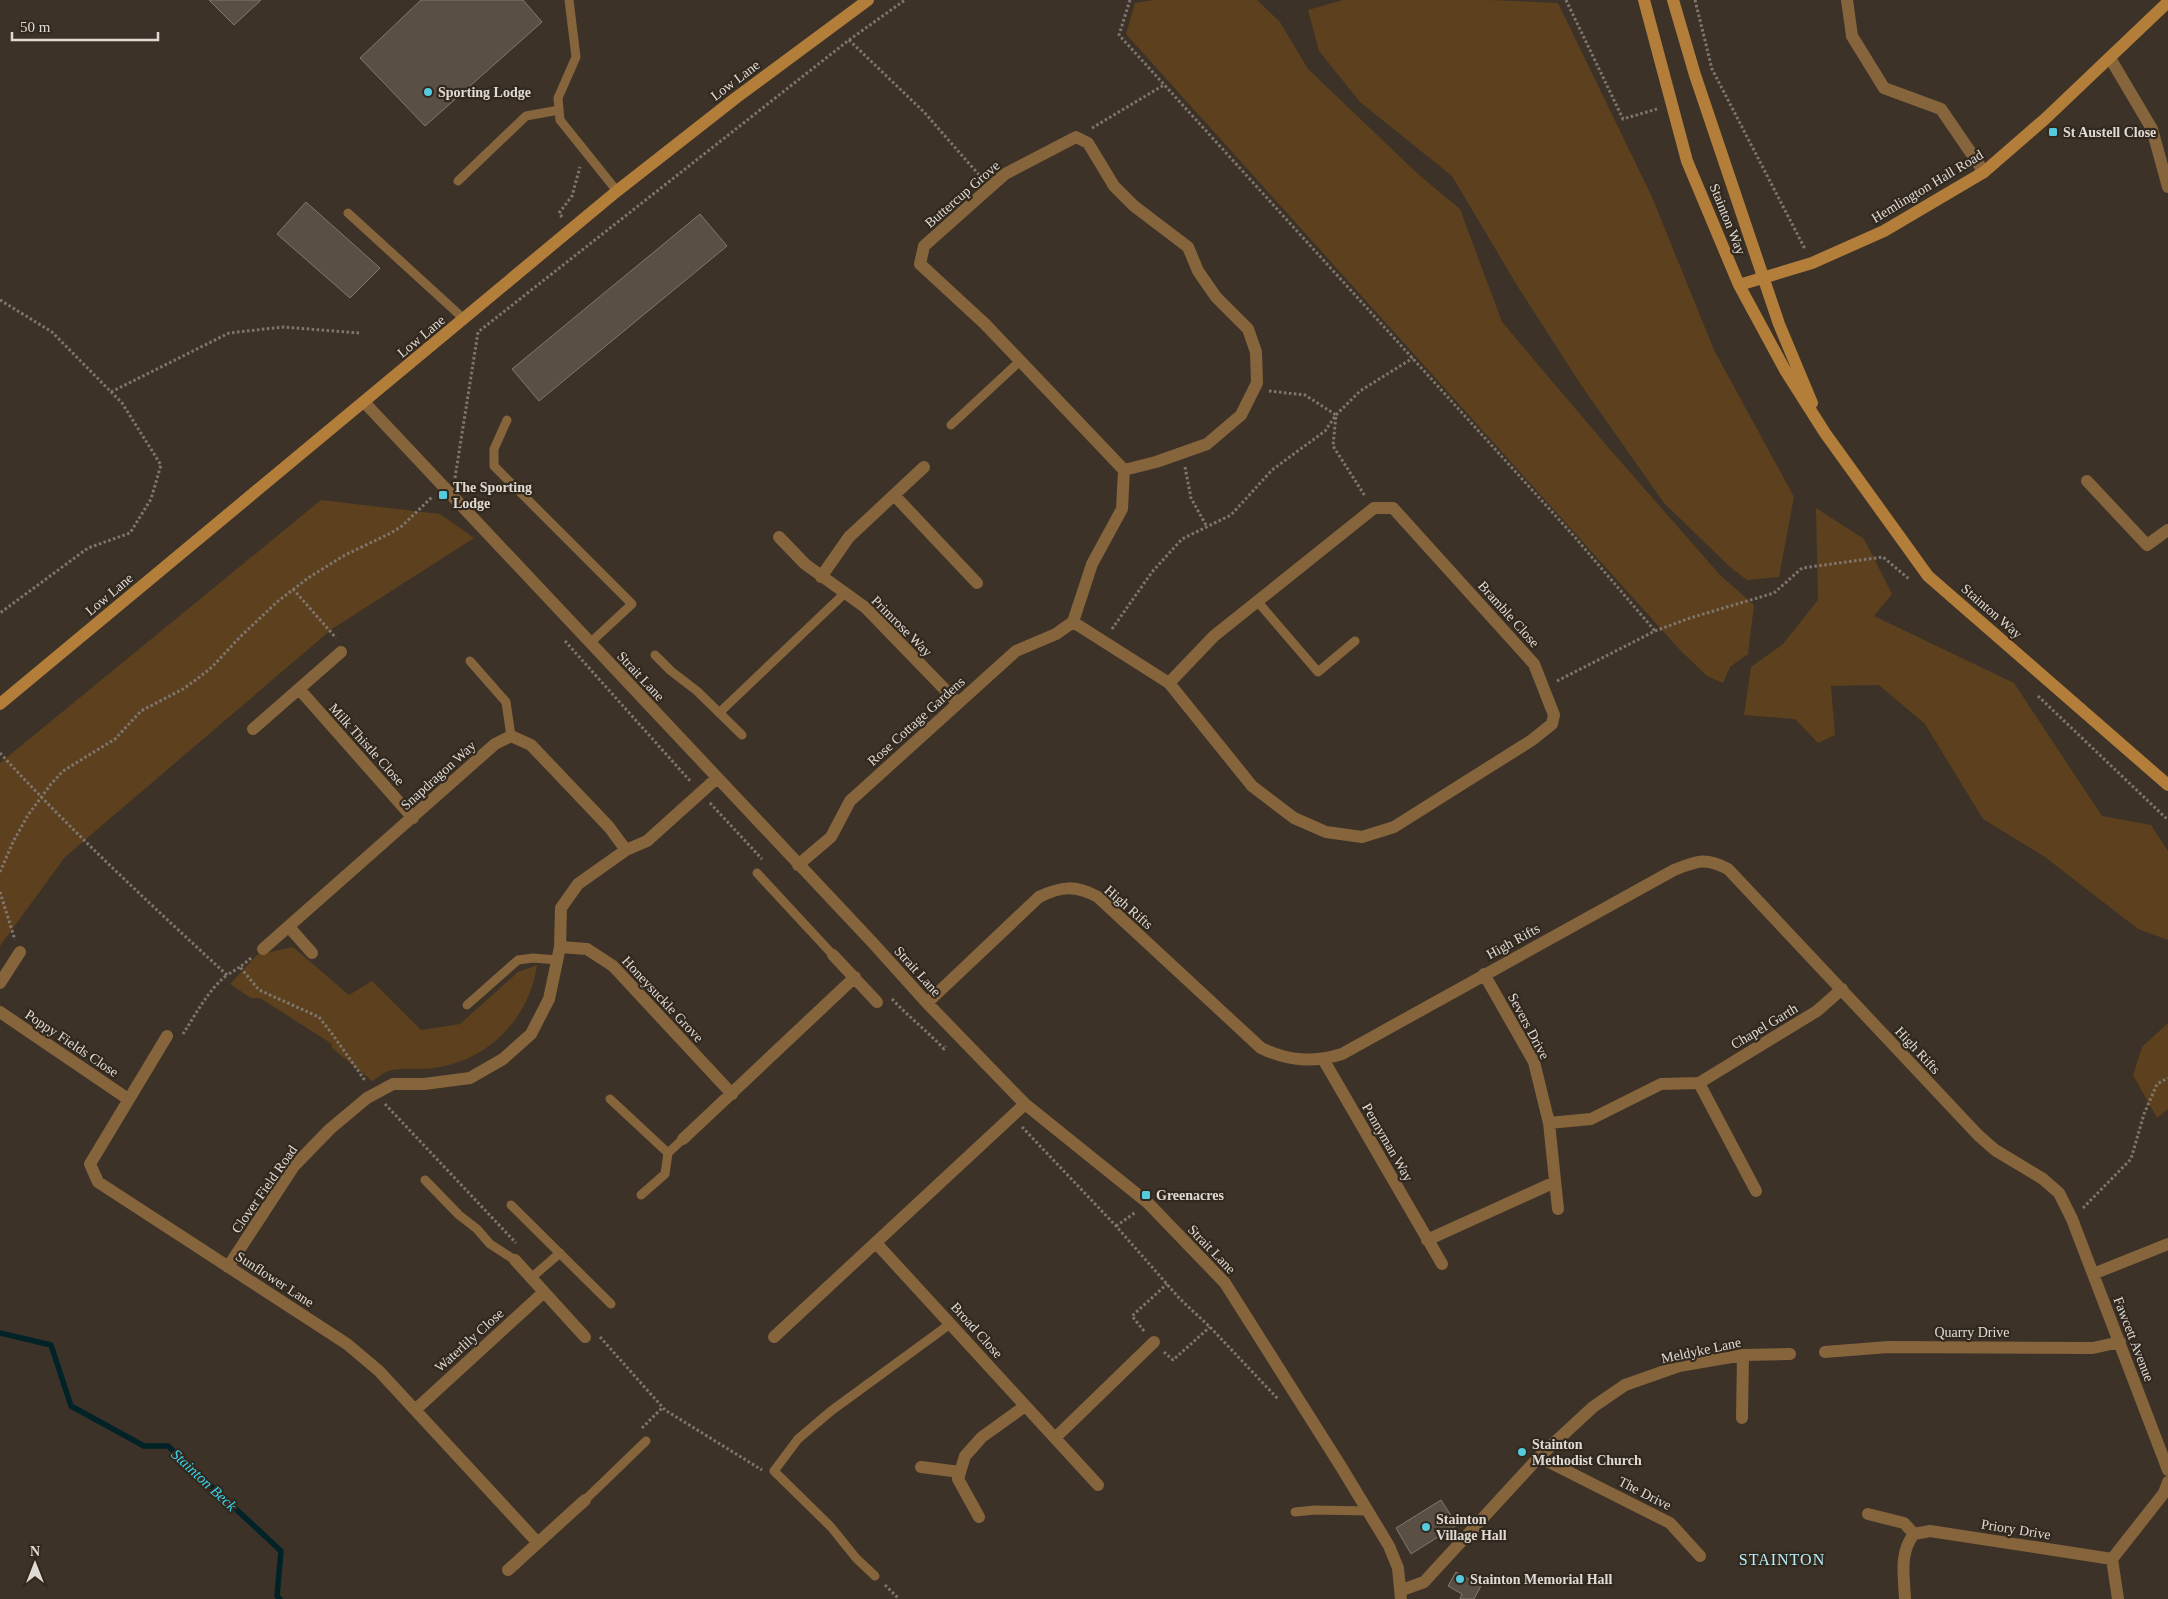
<svg xmlns="http://www.w3.org/2000/svg" width="2168" height="1599" font-family="'Times New Roman',serif">
  <style>
    .green { fill: #5d401d }
    .lines { fill: none; stroke-linecap: round; stroke-linejoin: round }
    .stream { stroke: #012328; stroke-width: 5.5 }
    .building { fill: #5a4f44; stroke: #83786c }
    .path { stroke: #7f776f; stroke-width: 3; stroke-dasharray: 2.5 2.5; stroke-linecap: butt }
    .lane { stroke: #86643c; stroke-width: 9 }
    .street { stroke: #86643c; stroke-width: 12 }
    .secondary { stroke: #b37d3a; stroke-width: 12 }
    .poi-dot { fill: #54cadd; stroke: #31281e; stroke-width: 2 }
    .labels { text-anchor: middle; stroke-width: 4.5; stroke-linejoin: round; paint-order: stroke }
    .street-label { font-size: 14px; fill: #e0dad4; stroke: #31281e }
    .poi-label { font-size: 14px; font-weight: bold; fill: #e0dad4; stroke: #31281e; text-anchor: start }
    .water-label { font-size: 15px; font-style: italic; fill: #38d5ec; stroke: #31281e }
    .quarter-label { font-size: 16px; letter-spacing: 1px; fill: #b4eef8; stroke: #31281e }
  </style>
  <rect width="100%" height="100%" fill="#3c3228"/>
  <!-- green -->
  <path class="green" d="M1154 0H1257L1280 22 1308 69 1419 175 1460 209 1502 322 1607 446 1720 575 1754 605 1748 654 1730 667 1723 683 1707 676 1680 650 1126 34 1135 3Z
    M1343 0H1489L1558 3 1652 197 1714 350 1794 497 1779 577 1747 580 1730 567 1664 503 1581 385 1518 287 1452 176 1360 102 1319 51 1308 10Z
    M321 500 440 514 474 538 332 629 65 857 0 946V763Z
    M1816 508 1864 539 1892 594 1874 616 2014 683 2102 816 2151 825 2168 851V940L2138 929 2045 857 1983 819 1925 724 1879 685 1831 686 1835 735 1818 743 1795 719 1744 715 1751 667 1783 644 1818 600Z
    M293 947 349 995 372 981 421 1030 460 1024 518 972 537 965C529 1019 489 1060 434 1068 419 1070 403 1067 388 1071 383 1073 377 1078 372 1081L332 1048V1044L260 998H251L230 984 257 955Z
    M2168 1023V1109L2157 1118 2133 1075 2142 1047Z"/>
  <g class="lines">
    <!-- stream -->
    <path class="stream" d="M0 1333 51 1345 71 1406 144 1446H168L281 1551 277 1596 280 1599"/>
  </g>
  <!-- building -->
  <path class="building" d="M209 0H261L234 25Z
    M421 0H523L542 22 425 126 360 58Z
    M306 202 380 268 350 298 277 234Z
    M700 214 727 246 539 401 512 369Z
    M1441 1500 1457 1525 1411 1554 1396 1528Z
    M1456 1572 1481 1586 1474 1599H1460L1462 1594 1448 1586Z"/>
  <g class="lines">
    <!-- path -->
    <path class="path" d="M1130 0 1119 35 1573 535 1655 631
      M1566 0 1623 119 1657 109
      M1695 0 1712 69 1805 249
      M849 40 924 112 980 176
      M1092 128 1164 85
      M562 217 559 213 572 196 580 167
      M0 300 52 332 122 403 161 465 151 499 130 533 88 548 0 613
      M1269 391 1305 395 1336 415 1333 446 1365 496
      M111 392 229 333 283 327 359 333
      M1185 467 1191 498 1207 527
      M455 478 478 332 849 40 905 0
      M293 589 336 638
      M1112 629 1152 572 1182 539 1231 515 1272 470 1325 431 1336 415 1360 391 1413 358
      M565 641 691 782
      M1557 681 1655 631 1690 618 1774 593 1802 568 1883 557 1909 579
      M2038 696 2168 820
      M0 753C71 831 149 903 227 975L240 967
      M710 803 762 859
      M0 872 13 842 28 815 51 784 63 771 115 739 141 711 183 689 197 679 212 667 240 637 277 602 308 578 345 555 391 533 402 526 433 496
      M0 892 15 940
      M251 958 240 967 259 990 319 1017 333 1035 366 1082
      M892 999C909 1017 927 1031 944 1049L946 1046
      M183 1034C196 1014 208 990 227 975
      M385 1104 516 1243
      M1022 1127 1116 1226 1180 1299 1210 1327 1278 1399
      M2083 1208 2131 1159 2144 1114 2157 1084 2168 1078
      M1116 1226 1136 1212
      M1144 1331 1132 1316 1167 1284
      M600 1337 665 1410 762 1470
      M1164 1352 1173 1360 1210 1327
      M642 1428 663 1407
      M885 1585 899 1599"/>
    <!-- lane -->
    <path class="lane" d="M569 0 576 57 558 98 560 120 617 191
      M458 181 526 116 559 110
      M348 213 464 319
      M507 420 494 449V466L632 604 590 643
      M951 425 1020 361
      M1257 601 1318 672 1355 641
      M655 655 671 671 697 691 742 735
      M470 661 506 702 511 736
      M719 713 844 594
      M757 873 833 955
      M467 1005 518 960 533 958 557 960
      M610 1099 668 1153
      M425 1180 459 1215 477 1229 490 1244 515 1260
      M641 1195 665 1174 668 1153 683 1139
      M511 1205 611 1304
      M531 1278 560 1253
      M585 1500 646 1441
      M1295 1512 1315 1510 1368 1511
      M875 1576 856 1558 831 1527 774 1471 798 1439 831 1411 950 1324"/>
    <!-- street -->
    <path class="street" d="M1847 0 1852 36 1884 88 1941 109 1984 172
      M2110 58 2152 129 2168 187
      M364 402 872 942 927 1003 1025 1104 1148 1203 1225 1283 1340 1465 1389 1546 1398 1568 1401 1599
      M2087 481 2147 545 2168 530
      M894 495 977 583
      M779 537 805 564 866 608 958 703
      M821 577 849 537 924 467
      M1073 622 1169 683 1252 786 1294 818 1326 832 1362 837 1394 827 1532 740 1552 724 1554 715 1534 664 1393 508H1374L1214 636 1169 683
      M1073 622 1092 564 1122 509 1124 470 985 324 920 264 924 246 1005 174 1076 137 1088 143 1114 186 1134 206 1188 247 1198 271 1216 297 1248 329 1256 352 1257 383 1241 415 1207 444 1156 462 1124 470
      M300 690 413 818
      M253 729 341 652
      M798 865 831 837 850 801 1016 651 1056 634 1073 622
      M289 927 312 953
      M560 947 587 949 613 966 732 1094
      M263 949 495 744 511 736 531 745 609 827 626 850
      M833 955 877 1002
      M1484 974 1534 1062 1549 1123 1558 1209
      M0 983 20 952
      M927 1003 1039 897C1062 886 1075 885 1098 897L1261 1048C1288 1061 1313 1063 1342 1054L1674 870C1697 861 1705 857 1728 869L1978 1135 1995 1150 2043 1179 2059 1193 2072 1219 2168 1470
      M0 1012 128 1099
      M167 1036 90 1164 98 1182 347 1344 379 1371 538 1543
      M1323 1059 1442 1264
      M1699 1083 1756 1191
      M1549 1123 1591 1119 1661 1084 1699 1083 1817 1011 1842 989
      M683 1139 855 977
      M1427 1240 1555 1182
      M876 1243 1098 1485
      M515 1260 585 1337
      M228 1267 294 1166 330 1129 367 1098 393 1084H424L470 1078 503 1059 531 1034 549 999 560 947 561 908 578 884 626 850 647 841 717 778
      M2093 1274 2168 1244
      M774 1337 1025 1104
      M1825 1352 1888 1347 2093 1348 2120 1342
      M415 1410 544 1292
      M1742 1418 1743 1355
      M1055 1438 1154 1342
      M1539 1457 1670 1523 1700 1556
      M921 1467 960 1472
      M1868 1514 1904 1523 1914 1534 1930 1531 2112 1559
      M979 1517 958 1479 965 1456 982 1437 1025 1406
      M508 1570 585 1500
      M1402 1590 1424 1582 1539 1457 1593 1407 1625 1385 1679 1366 1743 1355 1790 1354
      M1905 1599C1904 1575 1899 1553 1914 1534
      M2118 1599 2112 1559 2164 1493 2168 1482"/>
    <!-- secondary -->
    <path class="secondary" d="M1644 0 1687 161 1739 285 1785 370 1825 433 1928 576 2168 785
      M1673 0 1695 75 1779 324 1812 403
      M1739 285 1812 263 1884 231 1984 172 2045 119 2168 2
      M0 704 617 191 737 97 868 0"/>
  </g>
  <!-- markers -->
  <g class="poi-dot">
    <circle cx="428" cy="92" r="5"/>
    <rect x="2048" y="127" width="10" height="10" rx="2.5"/>
    <rect x="438" y="490" width="10" height="10" rx="2.5"/>
    <rect x="1141" y="1190" width="10" height="10" rx="2.5"/>
    <circle cx="1522" cy="1452" r="5"/>
    <circle cx="1426" cy="1527" r="5"/>
    <circle cx="1460" cy="1579" r="5"/>
  </g>
  <g class="labels">
    <!-- street labels -->
    <g class="street-label">
      <text transform="translate(735 80) rotate(-37)" y="5">Low Lane</text>
      <text transform="translate(1927 186) rotate(-31)" y="5">Hemlington Hall Road</text>
      <text transform="translate(962 194) rotate(-41)" y="5">Buttercup Grove</text>
      <text transform="translate(1728 219) rotate(68)" y="5">Stainton Way</text>
      <text transform="translate(421 336) rotate(-40)" y="5">Low Lane</text>
      <text transform="translate(109 594) rotate(-40)" y="5">Low Lane</text>
      <text transform="translate(1992 611) rotate(41)" y="5">Stainton Way</text>
      <text transform="translate(1509 614) rotate(48)" y="5">Bramble Close</text>
      <text transform="translate(902 626) rotate(45)" y="5">Primrose Way</text>
      <text transform="translate(641 676) rotate(47)" y="5">Strait Lane</text>
      <text transform="translate(916 721) rotate(-42)" y="5">Rose Cottage Gardens</text>
      <text transform="translate(367 744) rotate(48)" y="5">Milk Thistle Close</text>
      <text transform="translate(438 775) rotate(-42)" y="5">Snapdragon Way</text>
      <text transform="translate(1129 907) rotate(41)" y="5">High Rifts</text>
      <text transform="translate(1513 941) rotate(-29)" y="5">High Rifts</text>
      <text transform="translate(918 971) rotate(48)" y="5">Strait Lane</text>
      <text transform="translate(663 999) rotate(47)" y="5">Honeysuckle Grove</text>
      <text transform="translate(1529 1026) rotate(62)" y="5">Severs Drive</text>
      <text transform="translate(1764 1026) rotate(-31)" y="5">Chapel Garth</text>
      <text transform="translate(72 1043) rotate(34)" y="5">Poppy Fields Close</text>
      <text transform="translate(1918 1050) rotate(47)" y="5">High Rifts</text>
      <text transform="translate(1388 1142) rotate(60)" y="5">Pennyman Way</text>
      <text transform="translate(264 1189) rotate(-55)" y="5">Clover Field Road</text>
      <text transform="translate(1212 1249) rotate(46)" y="5">Strait Lane</text>
      <text transform="translate(275 1279) rotate(33)" y="5">Sunflower Lane</text>
      <text transform="translate(977 1330) rotate(48)" y="5">Broad Close</text>
      <text x="1972" y="1337">Quarry Drive</text>
      <text transform="translate(2134 1339) rotate(69)" y="5">Fawcett Avenue</text>
      <text transform="translate(469 1340) rotate(-42)" y="5">Waterlily Close</text>
      <text transform="translate(1701 1350) rotate(-12)" y="5">Meldyke Lane</text>
      <text transform="translate(1645 1493) rotate(27)" y="5">The Drive</text>
      <text transform="translate(2016 1529) rotate(9)" y="5">Priory Drive</text>
    </g>
    <!-- poi labels -->
    <g class="poi-label">
      <text x="438" y="97">Sporting Lodge</text>
      <text x="2063" y="137">St Austell Close</text>
      <text x="453" y="492">The Sporting<tspan x="453" dy="16">Lodge</tspan></text>
      <text x="1156" y="1200">Greenacres</text>
      <text x="1532" y="1449">Stainton<tspan x="1532" dy="16">Methodist Church</tspan></text>
      <text x="1436" y="1524">Stainton<tspan x="1436" dy="16">Village Hall</tspan></text>
      <text x="1470" y="1584">Stainton Memorial Hall</text>
    </g>
    <!-- water labels -->
    <g class="water-label">
      <text transform="translate(204 1480) rotate(43)" y="5">Stainton Beck</text>
    </g>
    <!-- quarter labels -->
    <g class="quarter-label">
      <text x="1782" y="1565">STAINTON</text>
    </g>
  </g>
  <!-- north arrow -->
  <g transform="translate(35 1564)" stroke="#31281e" stroke-width="4" paint-order="stroke">
  <path d="M0-4L9 19L0 12L-9 19Z" fill="#e0dad4"/>
  <text y="-8" font-size="14" font-weight="bold" text-anchor="middle" fill="#e0dad4">N</text>
  </g>
  <!-- scale -->
  <path d="M12 32v8h146v-8" fill="none" stroke="#e0dad4" stroke-width="2.5"/>
  <text x="20" y="32" font-size="15" fill="#e0dad4" stroke="#31281e" stroke-width="4" paint-order="stroke">50 m</text>
</svg>
